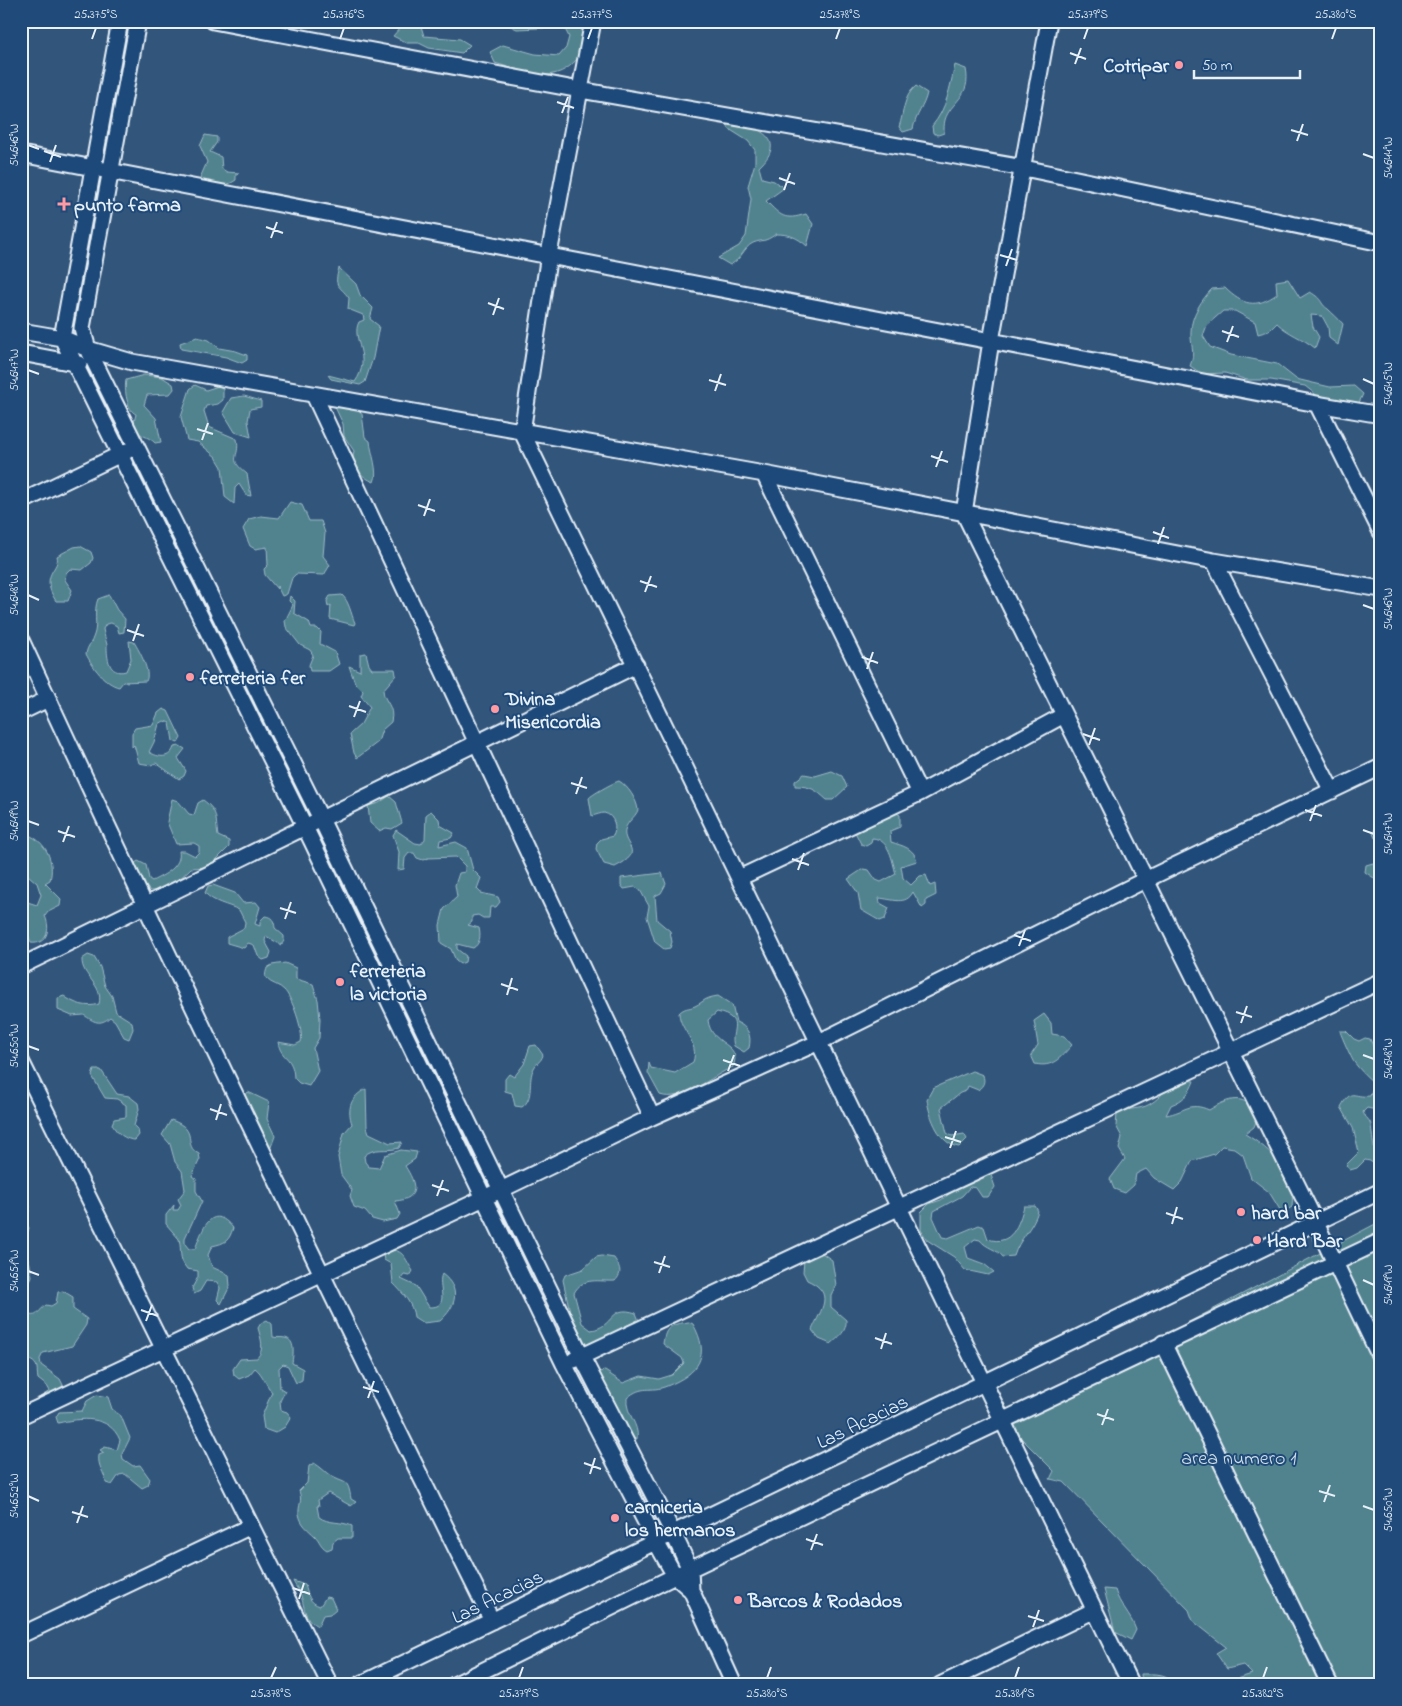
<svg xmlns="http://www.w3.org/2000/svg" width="1402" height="1706" font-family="'Indie Flower',sans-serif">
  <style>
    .green { fill: #51838f; stroke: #9cbac4 }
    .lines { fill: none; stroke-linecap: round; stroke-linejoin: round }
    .minor-casing { stroke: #e8f1f8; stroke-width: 19 }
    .minor { stroke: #1f4a7a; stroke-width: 15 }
    .ticks { fill: none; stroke: #e8f1f8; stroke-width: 2 }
    .poi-dot { fill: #ff9aa2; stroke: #1f4a7a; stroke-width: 2 }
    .labels { text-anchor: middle; stroke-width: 4; stroke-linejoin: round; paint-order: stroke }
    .poi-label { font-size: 20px; font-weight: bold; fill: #e8f1f8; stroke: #1f4a7a; text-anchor: start }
    .street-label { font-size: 20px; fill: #e8f1f8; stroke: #1f4a7a }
    .park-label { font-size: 20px; fill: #d1e0e8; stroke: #1f4a7a }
    .neatline { fill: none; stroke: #e8f1f8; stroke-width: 2 }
    .ticks-label { font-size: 12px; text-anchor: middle; fill: #e8f1f8 }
  </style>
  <rect width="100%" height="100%" fill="#32557b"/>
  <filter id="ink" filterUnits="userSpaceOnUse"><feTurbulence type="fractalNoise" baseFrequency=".02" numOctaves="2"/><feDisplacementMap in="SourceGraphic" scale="10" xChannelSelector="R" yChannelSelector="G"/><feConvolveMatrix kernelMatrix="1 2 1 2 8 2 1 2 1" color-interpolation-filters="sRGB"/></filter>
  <g filter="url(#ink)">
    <!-- green -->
    <path class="green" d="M406 21 420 23 424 36 460 39 470 45 462 53 429 48 419 43H407L393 36Z
      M506 21H589C586 31 585 47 580 55 557 88 525 72 495 63L490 52 503 45 535 54 559 56 566 48 569 37 564 27 517 29 506 24Z
      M955 65 966 69C972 97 950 102 945 120 944 124 944 129 944 133L938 135 933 133 932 126C947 109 950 86 955 65Z
      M916 86 927 93C924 107 916 114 913 129L903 132 899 127C904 113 903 96 916 86Z
      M724 118C748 125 793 135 759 167L762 178 774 181 784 188 766 201C781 216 784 221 806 214L813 224 807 246C797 237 789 234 776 234 764 243 763 239 753 243 743 248 743 258 730 265L718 258 739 246 746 236 751 199 748 186 755 163V150L748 141 729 129Z
      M205 135 217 137V142L210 152 221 157 222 169 227 172 239 173 236 174V180C225 188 216 185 203 182L200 178 207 162 200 146Z
      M339 268 356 284 360 295 373 308 370 319 379 326 373 358 365 382 360 385 331 379 328 375 355 382C373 357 350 339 359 322L364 320 363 315 348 309 349 298C339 284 333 288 339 268Z
      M1288 279 1300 298 1310 292C1324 300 1319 303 1328 309 1333 314 1338 318 1343 324L1338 345 1329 338 1328 327 1322 316 1311 315 1313 327 1319 337 1315 348C1303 338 1288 334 1277 323L1269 331 1258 334 1255 322 1235 311H1223L1207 325 1203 336 1210 347 1231 355 1277 364 1296 379 1330 387 1354 386 1363 394 1358 405 1324 401 1305 386 1271 380H1247L1225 373 1202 374 1190 366C1196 351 1190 346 1191 331 1191 316 1202 299 1212 289L1225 288C1242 305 1256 309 1277 294L1276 281Z
      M197 337 209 340 219 348 236 351 247 355V360L242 363 226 357 181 349 180 343Z
      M144 375 162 377 173 384 174 389 170 394 147 395 144 405 156 418 161 442 155 443C148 435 138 437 133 426L136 414C127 411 124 389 126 380Z
      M195 385 206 390 218 386 223 388V400L218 404 206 406 204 411 209 427 237 439C241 459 226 457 247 474L251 496 246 495 239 484 235 488 234 504 225 497 222 467 216 457 198 442 187 440 181 417 190 389Z
      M244 396 261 401V407L250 409 248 421 251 437 235 432 223 412 231 398Z
      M336 404 352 407 362 414 365 437 370 441C371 453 379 472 374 482 361 477 350 465 354 451L344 436 343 424 335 407 337 409Z
      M290 502 302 505 309 521H321L325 533 323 556 330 565 324 575 296 574 292 578 287 594 282 596 277 586V589L265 575 264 569 268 565 267 547 255 549 250 546 243 529 249 519 261 516 279 518Z
      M80 546 91 552 93 558 91 563 82 570 70 569 66 573 65 580 72 590 68 601H56C38 574 61 569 57 556L74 547Z
      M109 595 117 610 125 619 124 632 119 633 117 626 111 623 106 624 103 629C104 635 106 640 107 645 107 657 108 676 126 671L131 659 129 641 134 642C140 652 151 672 146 681L123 682 119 687C105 684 92 666 86 654 87 646 92 643 94 635 98 625 93 611 98 599Z
      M342 595C349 601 351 614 355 623L354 625 330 619 331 605 328 607 327 601 330 596Z
      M290 596 295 601 294 613 309 622 311 628H317L321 632 320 644 335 652 339 664 329 671H310L309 665 313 655 310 650 300 645 286 627 285 621 293 605 289 601Z
      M366 653 369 665 372 669H395L396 675 383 690C384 703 395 705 391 722L382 730 378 742 357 758 354 753 350 734 361 724 370 707 361 696 363 691 355 683 349 666 360 671V654Z
      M163 709 168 711 181 738 178 743 173 741 170 723 164 721 159 724 154 742 149 752C159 758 170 759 174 747L180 746 185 749 178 758 186 771 184 776 179 779 156 763 151 765 139 763 134 745 132 747V733L135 728 153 725 158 713Z
      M832 771 842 776 847 787 833 800H827C816 790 811 786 795 786V781L804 774 815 776Z
      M619 781C628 786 637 800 638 810 635 818 627 821 625 830 622 846 647 851 615 867L604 864 596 849 597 843 601 839 613 836C617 829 615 815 604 813 601 813 596 815 592 816L589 798C591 795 614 782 619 781Z
      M389 796 396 802 402 823 392 829 386 828 379 831 370 823 368 806 379 803Z
      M172 799 178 801 189 814 194 815 198 803 203 800C219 812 215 818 218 836L229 841V847L209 867 191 868 168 890 150 891 142 882 135 863 138 861 146 865 149 879 152 881C164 875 182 867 179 851H185L195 856 199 852V846L194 843 176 844 167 822Z
      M431 811 439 819 440 825 454 833 451 838 440 840 439 846 456 842 467 848 473 870 481 878 477 889 481 893 498 897 500 902 496 907H490L489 918H483L478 915 472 916V922L468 925 479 928C481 936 480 944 473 948L457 944V949L466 956 465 962 460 964 456 961 451 949 441 943 440 925 444 909 457 897 455 885 459 873 465 872V866L456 857 428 858 423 860 417 858 414 853H409L405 858 404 869 398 870 399 852 393 835 396 830 415 843 421 844 425 839 426 815Z
      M895 812 900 815V827L890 831 891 842C903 846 914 848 917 861L901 866 903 878 911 885 920 876 926 875 930 886 935 884 936 895 926 900V905L922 908 913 892C906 906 892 899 879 898L880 903 889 908 885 919 880 921 861 910 858 893 848 879 863 869 869 870 876 880 881 882 896 874C892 861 890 839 872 838L871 843 866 846 861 844 853 828Z
      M1381 812V836L1375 838 1373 833 1376 827 1375 821Z
      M28 835C46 841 55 862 50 880L45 883 61 899 60 906 48 912 45 916C51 929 47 945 31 943L21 914V900L37 905 41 895 37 883 21 869V840L22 836Z
      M1373 863 1381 871V888L1374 878 1365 872 1366 865Z
      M662 873 666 884 661 893 655 896 657 920 670 931 672 942 670 948 664 949 655 942 647 917 649 906 640 890 635 887 624 889 621 885V878Z
      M213 885 235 893 243 903 256 902 260 907 255 924 260 926V921L265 916C272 917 274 920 275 928L284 936V941L281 945 266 936 265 941 271 952 269 958 263 960 258 956 254 945 248 943 244 948 227 943V937L244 928 245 922 239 910C227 904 214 903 205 893L208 886Z
      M88 955 94 957 100 967 105 986 112 996 116 1012 132 1022 133 1029 129 1039 124 1037 115 1021 110 1017C100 1026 94 1022 84 1015L72 1016 58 1010V998L64 996C74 1004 87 1008 99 1004 104 984 81 977 82 959Z
      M285 963 296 968V979L313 984 318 1000 320 1019 319 1038 313 1048 318 1071 309 1086 299 1083 294 1078C293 1055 281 1060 278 1042L295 1045 301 1042C304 1032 292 997 284 990 280 985 271 984 267 979 264 976 266 972 267 968L272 965Z
      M718 996 732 1005 736 1022C748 1027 752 1035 749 1048L744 1052 734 1046C729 1030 746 1019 717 1012L708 1020C711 1047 743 1042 733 1067 713 1075 682 1103 660 1095L648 1073 649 1063 651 1068 675 1073 693 1062C700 1042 680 1031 679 1013 685 1007 688 1009 695 1006 705 1001 704 998 718 996Z
      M1044 1014 1051 1023 1052 1034 1064 1036 1072 1045C1060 1058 1053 1068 1035 1064L1031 1055 1038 1045 1034 1021Z
      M1340 1031H1346L1354 1039 1359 1041 1365 1038 1370 1039 1375 1050 1381 1053V1078L1373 1082C1367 1077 1359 1069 1354 1062 1352 1060 1340 1033 1340 1031Z
      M536 1045 543 1055C541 1062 537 1062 534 1068 527 1080 535 1098 522 1107L515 1106 512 1093 505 1091V1079L509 1074 514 1077 524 1064 530 1046Z
      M94 1070H101L117 1094 129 1096 138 1103 139 1109 134 1126 138 1130 139 1135 135 1140C126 1140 116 1133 112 1124L114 1119 126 1117V1105L117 1099 105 1098 92 1076Z
      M972 1071 983 1075C985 1082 984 1085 978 1090L968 1086 966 1091 960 1093 941 1108 947 1133 952 1136 964 1134 967 1139 959 1147C940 1145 929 1117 927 1099L933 1088Z
      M1181 1080 1194 1081C1189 1094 1184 1100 1171 1105L1166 1115C1185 1112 1189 1101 1209 1110 1228 1098 1246 1092 1258 1116L1254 1127 1245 1134C1272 1150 1296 1173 1292 1207L1282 1213 1269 1192 1251 1178 1243 1155 1234 1148 1222 1146 1214 1154 1192 1161 1182 1182 1174 1190 1154 1178 1146 1169 1136 1174 1134 1185 1125 1193 1114 1189 1110 1179 1125 1159 1119 1149 1122 1137 1116 1126 1117 1114C1131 1106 1138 1111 1150 1104 1162 1097 1166 1086 1181 1080Z
      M366 1089 367 1127 369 1133 390 1143 402 1142 399 1148C387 1152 374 1146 364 1156L365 1162 369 1167 379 1168 385 1155 401 1150 417 1152 415 1159 405 1166C416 1183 421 1199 395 1201L400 1214 397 1219 383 1222 372 1219 365 1211 354 1207 350 1196 352 1190 341 1175 338 1157 344 1133 352 1124C347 1109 350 1097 366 1089Z
      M1372 1090 1381 1091V1111L1367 1108 1363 1112C1365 1118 1371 1120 1371 1126 1373 1138 1372 1143 1377 1155L1381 1156V1170L1370 1161 1365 1160 1357 1168 1350 1170 1346 1165 1359 1152 1353 1128 1341 1107C1352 1087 1352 1098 1370 1096Z
      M248 1092 269 1102 267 1119 275 1136 271 1147H265L258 1137 256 1120 244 1097Z
      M171 1120C201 1130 181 1145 199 1154L200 1159 192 1176 196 1179V1191L202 1201 185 1238V1244L189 1249H195C202 1231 211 1201 233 1228 229 1241 226 1243 212 1246L208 1255 212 1267 229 1275 230 1286 221 1304 217 1300 220 1288 217 1282 206 1281 200 1291 194 1294 192 1288 198 1277V1271L187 1269C178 1258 182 1251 179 1239L166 1224V1215L174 1205 173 1210H178L181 1205 178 1199 185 1190 182 1171 175 1162 170 1144 162 1135Z
      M986 1173 991 1175 995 1187 988 1197H982L976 1188 970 1187 962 1196 934 1211 933 1217 942 1237 948 1238 979 1225 984 1227 988 1239C1012 1247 1019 1224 1024 1206H1035L1038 1211C1033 1228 1019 1239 1014 1256L1003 1257C997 1249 986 1248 980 1240L975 1239 965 1247 968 1258 984 1264 994 1272 988 1275 965 1270 954 1257 927 1240 921 1230V1212L929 1204 941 1200 960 1186 977 1181 980 1175Z
      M21 1203 30 1206 26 1223 29 1228 27 1234 21 1236Z
      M1381 1221V1685H1234L1233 1680 1252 1674 1243 1665 1227 1669 1216 1653 1226 1647 1193 1621 1189 1610 1064 1482 1050 1479 1054 1471 1003 1420Z
      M388 1250C404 1249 405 1259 413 1271L410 1276 404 1275 401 1279 416 1286 429 1307C452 1308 436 1286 442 1274 461 1288 457 1306 440 1321L423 1323 414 1317C413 1304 402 1292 393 1283L391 1264 384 1260 383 1255Z
      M816 1253H822L832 1260 836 1285 831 1295V1307L846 1320C847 1331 839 1337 831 1344L819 1339 812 1330C821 1309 836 1293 807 1280L803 1272 804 1260Z
      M21 1255 29 1259 32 1276 25 1293H21Z
      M602 1256 614 1258C620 1267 623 1273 615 1281 599 1282 583 1276 574 1293L582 1323 591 1330C615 1327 609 1304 636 1313L641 1326 592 1346C584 1346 580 1345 576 1339L563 1280 565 1275 583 1269 596 1257Z
      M63 1291 73 1297V1309L87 1319 86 1325 72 1346 43 1353 40 1359 41 1365 60 1379 63 1385 60 1390 41 1403 40 1397 50 1391 47 1386 38 1379C36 1370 40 1365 30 1360L27 1349 21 1344 26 1341 21 1333V1315C41 1315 31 1318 46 1305L51 1306 56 1303 58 1292Z
      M267 1320 272 1324 273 1337C277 1338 281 1337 285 1338 296 1340 293 1355 292 1363L303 1369 302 1380 296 1383 288 1366 283 1364 279 1368 280 1388 285 1391 280 1401 281 1410 287 1412 291 1417 285 1427 275 1433 264 1429 262 1416 272 1392C265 1384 263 1374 255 1368L249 1375 239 1379 234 1375 233 1369 240 1359 257 1358C265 1349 261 1339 258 1328L261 1323Z
      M689 1322 693 1324C711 1356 699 1373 667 1386 650 1393 643 1384 627 1398 625 1414 640 1424 637 1439L631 1438 603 1385 599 1372 605 1371 623 1383 641 1376 659 1379 672 1375 684 1363 682 1358 663 1344C665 1326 672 1324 689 1322Z
      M97 1395 108 1397 112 1409 121 1416 130 1438 122 1454 123 1459 133 1466 140 1465 150 1479 148 1485 142 1488 125 1474 119 1475 112 1485 106 1483C105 1472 97 1467 99 1455L104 1453 100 1450 105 1447 117 1450 120 1440C109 1414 80 1418 58 1423L56 1417 59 1412 82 1411 87 1401Z
      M314 1463C321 1467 325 1472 331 1476 346 1485 348 1478 351 1499L356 1502 351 1506 328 1493 318 1500 319 1506H317L319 1517C328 1524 342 1521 352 1526V1538H338L333 1542 332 1548 327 1550C320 1546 320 1541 315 1536 308 1529 301 1525 299 1514 298 1505 303 1502 299 1491L307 1483 309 1466Z
      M293 1581 305 1585C308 1594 309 1603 320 1606L326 1597 331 1598 336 1609 330 1614 323 1615 318 1626C304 1620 305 1608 301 1596 299 1590 295 1586 293 1581Z
      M1104 1589 1115 1590C1119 1605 1131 1615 1136 1630L1131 1640 1115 1632Z
      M1141 1674C1154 1674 1167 1672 1176 1685H1142Z"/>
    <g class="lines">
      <!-- minor casing -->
      <g class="minor-casing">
        <path id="minor" d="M120 21 62 338 305 827 564 1364 656 1542 675 1576 691 1590
          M138 21 82 328 88 349 321 819 585 1363 673 1533 690 1569 691 1590 734 1685
          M213 21 580 90 1024 168 1381 243
          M593 21 549 254 522 432 1131 1685
          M1049 21 991 341 964 513 1315 1221 1381 1359
          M21 154 1317 404 1381 415
          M21 331 62 338 88 349 132 362 764 474 1214 561 1381 589
          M21 353 79 364
          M314 395 652 1117
          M1317 404 1381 532
          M764 474 920 793
          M21 502 127 451
          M1214 561 1332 791
          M21 640C173 969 331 1296 492 1621
          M21 712 48 699
          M739 878 920 793 1064 715
          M21 966 636 665
          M21 1061 330 1685
          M1163 1343 1330 1685
          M574 1360 1381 981
          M21 1416 484 1198 652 1117 819 1042 1145 880 1381 767
          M21 1635 251 1526
          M359 1685 1381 1191
          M454 1685 675 1576 1381 1241
          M940 1685 1095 1610"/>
      </g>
      <!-- minor -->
      <use href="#minor" class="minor"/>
    </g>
  </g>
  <!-- ticks -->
  <path class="ticks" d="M92 39 96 28M340 39 344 28M588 39 592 28M836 39 840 28M1084 39 1088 28M1332 39 1336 28M1070 53 1086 59M1075 64 1081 48M557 102 574 108M562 113 568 97M1291 130 1308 135M1297 141 1303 124M28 145 39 149M44 151 61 157M1363 154 1374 158M50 162 56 145M779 178 795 184M784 190 790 173M266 227 283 233M271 238 277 222M1000 255 1017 260M1006 266 1012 249M488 303 504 309M493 315 499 298M1222 331 1239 337M1227 342 1233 326M28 370 39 374M1363 379 1374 384M709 380 726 385M715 391 721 374M197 429 213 434M202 440 208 423M931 456 948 462M936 467 942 451M418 505 435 511M424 516 430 499M1153 532 1169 538M1158 544 1164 527M640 581 657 587M645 592 651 576M28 595 39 600M1363 605 1374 609M127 630 144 636M133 641 139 624M862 657 878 663M867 669 873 652M349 706 366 712M354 717 360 701M1083 734 1100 740M1089 745 1095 728M571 783 587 788M576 794 582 777M1305 810 1322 816M28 821 39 825M1310 821 1316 805M1363 830 1374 834M58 831 75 837M63 842 69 826M792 859 809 865M798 870 804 853M280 908 296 913M285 919 291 902M1014 935 1031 941M1019 946 1025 930M501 984 518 990M507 995 512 978M1236 1012 1252 1017M1241 1023 1247 1006M28 1046 39 1050M1363 1055 1374 1059M723 1060 740 1066M728 1071 734 1055M210 1109 227 1115M216 1120 221 1104M945 1137 961 1142M950 1148 956 1131M432 1185 449 1191M437 1196 443 1180M1166 1213 1183 1219M1172 1224 1177 1207M654 1262 670 1267M28 1271 39 1275M659 1273 665 1256M1363 1280 1374 1285M141 1310 158 1316M146 1321 152 1305M875 1338 892 1344M881 1349 886 1333M363 1387 379 1392M368 1398 374 1381M1097 1414 1114 1420M1102 1425 1108 1409M584 1463 601 1469M590 1474 595 1458M1319 1491 1335 1496M28 1496 39 1501M1324 1502 1330 1485M1363 1506 1374 1510M72 1512 88 1517M77 1523 83 1506M806 1539 823 1545M811 1550 817 1534M293 1588 310 1594M299 1599 304 1583M1028 1616 1044 1621M1033 1627 1039 1610M271 1678 276 1667M519 1678 523 1667M767 1678 771 1667M1015 1678 1019 1667M1263 1678 1267 1667"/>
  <!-- markers -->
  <g class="poi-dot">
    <circle cx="1179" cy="65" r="5"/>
    <path d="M61.5 196.5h5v5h5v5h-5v5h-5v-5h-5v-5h5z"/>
    <circle cx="190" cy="677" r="5"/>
    <circle cx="495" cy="709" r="5"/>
    <circle cx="340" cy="982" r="5"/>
    <circle cx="1241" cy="1212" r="5"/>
    <circle cx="1257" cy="1240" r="5"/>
    <circle cx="615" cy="1518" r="5"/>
    <circle cx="738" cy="1600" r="5"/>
  </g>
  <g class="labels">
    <!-- poi labels -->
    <g class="poi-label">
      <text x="1169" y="72" text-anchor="end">Cotripar</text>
      <text x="74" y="211">punto farma</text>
      <text x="200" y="684">ferreteria fer</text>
      <text x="505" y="705">Divina<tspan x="505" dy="23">Misericordia</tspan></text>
      <text x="350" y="977">ferreteria<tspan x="350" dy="23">la victoria</tspan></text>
      <text x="1251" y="1219">hard bar</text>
      <text x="1267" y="1247">Hard Bar</text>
      <text x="625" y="1513">carniceria<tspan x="625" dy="23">los hermanos</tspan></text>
      <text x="748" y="1607">Barcos &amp; Rodados</text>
    </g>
    <!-- street labels -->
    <g class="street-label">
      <text transform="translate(862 1421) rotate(-26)" y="7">Las Acacias</text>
      <text transform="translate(497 1596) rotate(-26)" y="7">Las Acacias</text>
    </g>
    <!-- park labels -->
    <g class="park-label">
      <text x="1239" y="1464">area numero 1</text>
    </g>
  </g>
  <!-- margin -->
  <rect width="1402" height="1706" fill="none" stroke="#1f4a7a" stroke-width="55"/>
  <!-- scale -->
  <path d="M1194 70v8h106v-8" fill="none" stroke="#e8f1f8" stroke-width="2.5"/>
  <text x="1202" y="70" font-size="15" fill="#e8f1f8" stroke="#1f4a7a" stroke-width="4" paint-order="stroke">50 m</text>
  <rect x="28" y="28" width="1346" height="1650" class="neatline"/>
  <g class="ticks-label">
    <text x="96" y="18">25.375°S</text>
    <text x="344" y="18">25.376°S</text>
    <text x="592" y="18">25.377°S</text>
    <text x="840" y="18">25.378°S</text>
    <text x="1088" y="18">25.379°S</text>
    <text x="1336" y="18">25.380°S</text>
    <text transform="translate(14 145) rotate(-90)" y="4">54.646°W</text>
    <text transform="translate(1388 158) rotate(-90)" y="4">54.644°W</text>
    <text transform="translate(14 370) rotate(-90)" y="4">54.647°W</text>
    <text transform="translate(1388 384) rotate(-90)" y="4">54.645°W</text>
    <text transform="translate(14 595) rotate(-90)" y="4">54.648°W</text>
    <text transform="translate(1388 609) rotate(-90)" y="4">54.646°W</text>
    <text transform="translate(14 821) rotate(-90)" y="4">54.649°W</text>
    <text transform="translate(1388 834) rotate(-90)" y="4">54.647°W</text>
    <text transform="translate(14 1046) rotate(-90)" y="4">54.650°W</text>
    <text transform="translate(1388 1059) rotate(-90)" y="4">54.648°W</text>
    <text transform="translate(14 1271) rotate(-90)" y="4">54.651°W</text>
    <text transform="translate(1388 1285) rotate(-90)" y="4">54.649°W</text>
    <text transform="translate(14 1496) rotate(-90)" y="4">54.652°W</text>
    <text transform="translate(1388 1510) rotate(-90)" y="4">54.650°W</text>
    <text x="271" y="1697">25.378°S</text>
    <text x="519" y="1697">25.379°S</text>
    <text x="767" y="1697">25.380°S</text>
    <text x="1015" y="1697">25.381°S</text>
    <text x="1263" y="1697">25.382°S</text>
  </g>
</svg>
